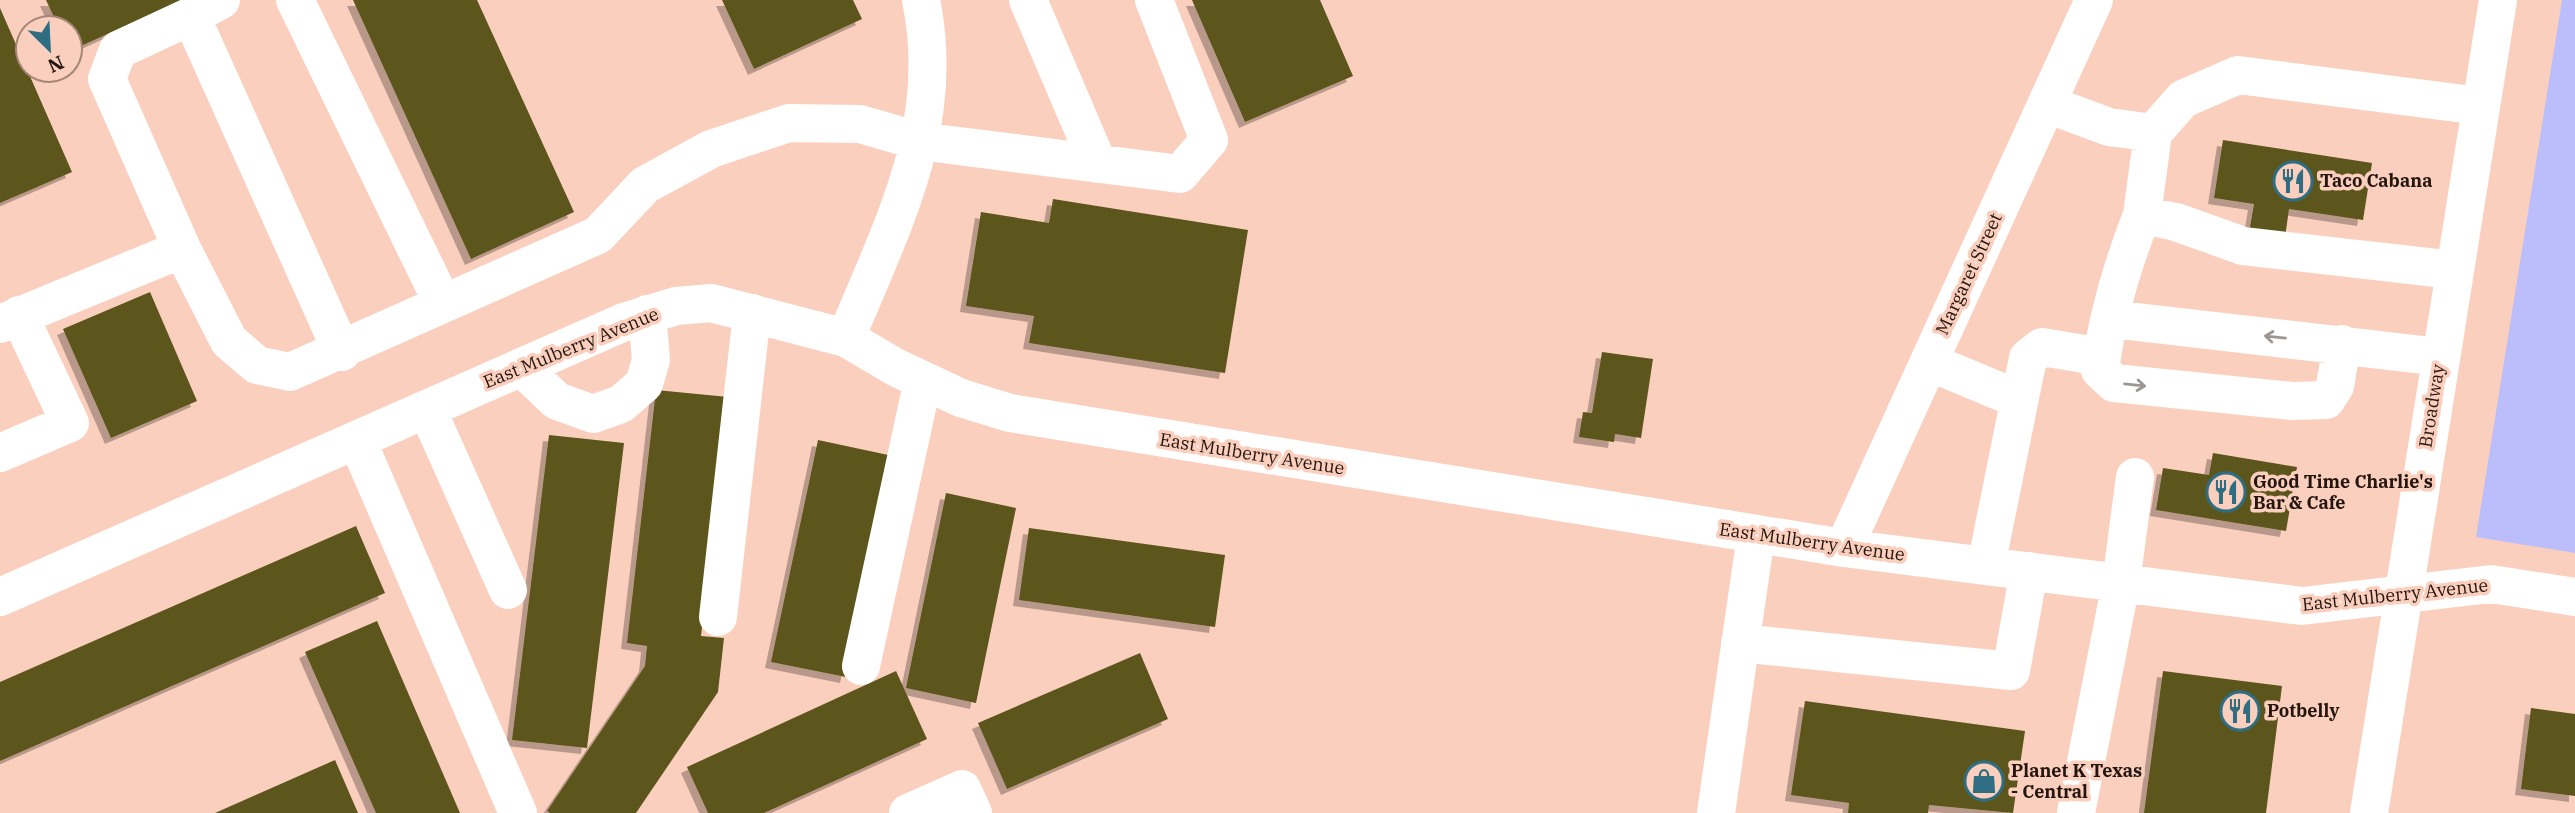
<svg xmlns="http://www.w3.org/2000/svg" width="2575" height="813" font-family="'IBM Plex Serif',serif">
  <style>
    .green { fill: #bbbefa }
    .building { fill: #5b551b; filter: url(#shadow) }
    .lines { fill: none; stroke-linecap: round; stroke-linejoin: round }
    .minor { stroke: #fff; stroke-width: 38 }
    .major { stroke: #fff; stroke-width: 38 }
    .oneway { stroke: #9c9693 }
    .labels { text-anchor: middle; stroke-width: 7; stroke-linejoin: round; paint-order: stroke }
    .poi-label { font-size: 18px; font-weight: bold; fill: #24150f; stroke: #fbcfbd; text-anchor: start }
    .street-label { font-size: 18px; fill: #24150f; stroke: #fbcfbd }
  </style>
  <defs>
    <filter id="shadow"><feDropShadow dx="-6" dy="6" stdDeviation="0" flood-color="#0004"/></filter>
  </defs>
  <rect width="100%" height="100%" fill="#fbcfbd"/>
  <!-- green -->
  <path class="green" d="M2562 0H2575V553L2476 537Z"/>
  <!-- building -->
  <path class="building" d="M46 0H182L70 51V28H59Z
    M353 0H477L574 212 471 259Z
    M722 0H853L862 19 754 69Z
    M1192 0H1320L1353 76 1245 122Z
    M0 8 72 172 0 203Z
    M2223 140 2372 163 2363 220 2289 209 2284 245 2248 239 2254 204 2214 198Z
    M1053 199 1248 230 1225 373 1029 343 1034 316 966 306 981 212 1049 223Z
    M150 292 197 401 111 438 63 329Z
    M1602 352 1653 359 1641 438 1615 434 1614 442 1579 437 1583 412 1592 413Z
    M656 390 728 397 701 636 724 638 718 692 636 813H550L547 811 645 666 647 646 627 643Z
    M549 435 624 443 587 748 512 740Z
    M818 440 893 456 846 677 771 662Z
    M2213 453 2297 467 2286 531 2156 510 2163 468 2209 475Z
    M946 493 1016 508 976 703 906 688Z
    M356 526 385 593 0 761V682Z
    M1029 528 1225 555 1215 627 1019 600Z
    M377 621 460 813H376L305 652Z
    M1140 653 1168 719 1007 789 978 723Z
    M896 671 927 739 764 813H708L687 767Z
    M2163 671 2282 686 2266 813H2144Z
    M1805 701 2025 731 2013 813 1929 805 1928 813H1848L1849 803 1791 795Z
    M2531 708 2575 714V796L2521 789Z
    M335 760 358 813H215Z"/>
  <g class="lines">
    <!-- minor -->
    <path class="minor" d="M295 0 443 304
      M1028 0 1098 164
      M191 16 221 0
      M2047 104 2109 127 2153 133 2183 99 2238 75 2480 106
      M2153 133 2142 215 2176 222 2243 246 2454 270
      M2142 215C2122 266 2107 317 2100 370L2114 383 2292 401 2326 400 2335 386 2342 344
      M182 249 107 79 118 50 191 16 342 352
      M2111 319 2440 357
      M0 324 182 249 229 341 257 365 290 372 598 235 645 185 711 149 789 123 860 124 919 141 1180 174 1209 140 1154 0
      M846 338C892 225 947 126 921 0
      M1929 362 2018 399
      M521 367 557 401 593 414 621 404 644 384 651 360 647 314
      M427 409 508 590
      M357 440 518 813
      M0 453 70 423 19 315
      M1844 548 2094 0
      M1986 566 2028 358 2042 347 2102 357
      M0 597 624 322 676 306 711 303 846 338 895 367 961 398 1010 413 1844 548 2302 606 2491 584 2575 597
      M718 617 752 313
      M1740 643 2011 671 2029 571
      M861 666 923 380
      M908 813 962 789 973 813
      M1716 813 1756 535
      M2076 813 2121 583 2135 477"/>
    <!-- major -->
    <path class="major" d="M2369 813 2498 0"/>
  </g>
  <!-- one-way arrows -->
  <defs><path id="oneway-shaft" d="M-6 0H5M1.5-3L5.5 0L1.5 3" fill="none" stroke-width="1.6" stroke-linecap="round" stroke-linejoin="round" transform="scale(1.75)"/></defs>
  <g class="oneway">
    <use href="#oneway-shaft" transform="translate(2275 337) rotate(-174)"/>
    <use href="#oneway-shaft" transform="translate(2135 385) rotate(6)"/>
  </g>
  <!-- icons -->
  <defs>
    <g id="restaurant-ring" transform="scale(2.0125)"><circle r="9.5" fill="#fbcfbd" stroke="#2e6d82" stroke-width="1.5"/><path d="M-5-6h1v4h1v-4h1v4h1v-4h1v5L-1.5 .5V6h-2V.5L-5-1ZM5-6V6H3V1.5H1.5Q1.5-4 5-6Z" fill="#2e6d82"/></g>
    <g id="shop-ring" transform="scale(2.0125)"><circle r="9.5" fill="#fbcfbd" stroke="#2e6d82" stroke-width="1.5"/><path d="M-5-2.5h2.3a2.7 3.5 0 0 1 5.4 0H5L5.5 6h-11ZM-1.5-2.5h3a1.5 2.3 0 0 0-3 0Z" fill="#2e6d82"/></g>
  </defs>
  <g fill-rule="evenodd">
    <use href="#restaurant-ring" x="2293" y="181"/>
    <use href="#restaurant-ring" x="2226" y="492"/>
    <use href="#restaurant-ring" x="2240" y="711"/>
    <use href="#shop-ring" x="1984" y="781"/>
  </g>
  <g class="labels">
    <!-- poi labels -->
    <g class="poi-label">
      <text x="2320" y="187">Taco Cabana</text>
      <text x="2253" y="488">Good Time Charlie's<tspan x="2253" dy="21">Bar &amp; Cafe</tspan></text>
      <text x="2267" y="717">Potbelly</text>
      <text x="2011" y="777">Planet K Texas<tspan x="2011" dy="21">- Central</tspan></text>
    </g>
    <!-- street labels -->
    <g class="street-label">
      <text transform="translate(1969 274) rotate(-65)" y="6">Margaret Street</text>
      <text transform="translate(571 348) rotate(-22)" y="6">East Mulberry Avenue</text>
      <text transform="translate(2432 406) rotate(-81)" y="6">Broadway</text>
      <text transform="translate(1252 454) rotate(9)" y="6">East Mulberry Avenue</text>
      <text transform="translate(1812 542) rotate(8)" y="6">East Mulberry Avenue</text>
      <text transform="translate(2395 595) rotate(-6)" y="6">East Mulberry Avenue</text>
    </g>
  </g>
  <!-- north arrow -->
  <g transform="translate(49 49) rotate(156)"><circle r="33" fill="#fbcfbd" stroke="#a58577" stroke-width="2"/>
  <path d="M0-5L12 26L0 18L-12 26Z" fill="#2e6d82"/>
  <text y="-10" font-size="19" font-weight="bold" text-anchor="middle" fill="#24150f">N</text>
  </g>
</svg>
